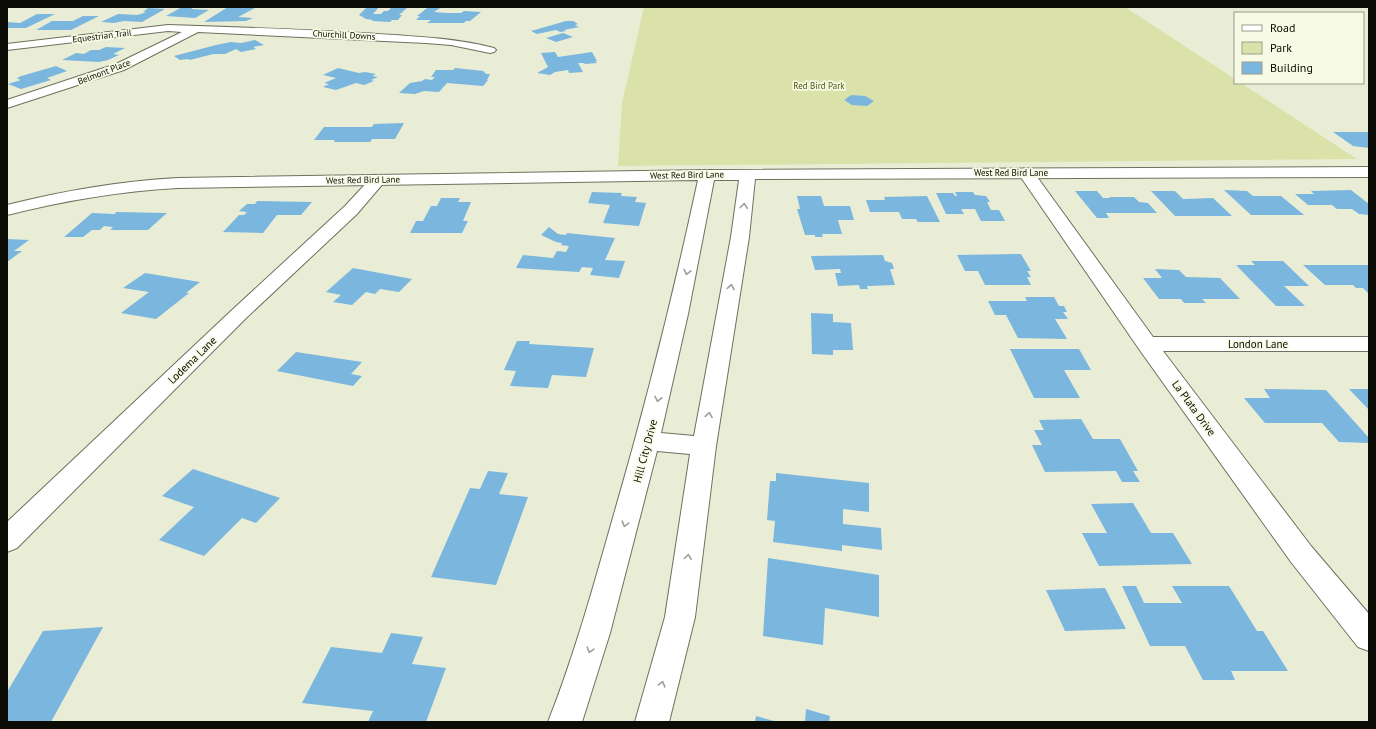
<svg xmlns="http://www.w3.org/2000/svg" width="1376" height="729" font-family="'PT Sans',sans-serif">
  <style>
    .green { fill: #dae2aa }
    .building { fill: #7ab6dd }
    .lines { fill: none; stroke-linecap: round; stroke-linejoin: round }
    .minor-casing { stroke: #6e715d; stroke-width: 2 }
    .tertiary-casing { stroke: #6e715d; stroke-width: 2 }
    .minor { fill: #fff; fill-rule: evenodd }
    .tertiary { fill: #fff; fill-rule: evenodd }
    .oneway { stroke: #9d9e9b }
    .labels { text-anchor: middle; stroke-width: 3.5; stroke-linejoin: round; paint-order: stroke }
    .far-street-label { font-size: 9px; fill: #0b0c06; stroke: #f7fae4 }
    .far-park-label { font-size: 9px; fill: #50560d; stroke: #f7fae4 }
    .street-label { font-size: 11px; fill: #0b0c06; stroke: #f7fae4 }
  </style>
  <rect width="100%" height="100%" fill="#e9edd6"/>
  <!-- green -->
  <path class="green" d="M644 7H1125L1235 79V83H1241L1357 159 618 166 622 103Z"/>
  <!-- building -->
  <path class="building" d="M182 7H194L191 9 209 10 195 18 166 16Z
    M228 7H257L238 17 253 18 246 21 204 22Z
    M367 7H379L373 14H381L384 11H388L392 7 407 8 399 15H402L398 20H392L390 22 372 21 373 20 366 19 359 15Z
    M148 8 165 9 142 22 124 21 114 23 101 22 118 14 137 15 144 13 146 12H143Z
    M427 8H440L434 12 447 13H461L464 11 481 12 470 21H466L464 23H427L431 20H416L420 16H417Z
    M37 14H55L26 28H7V22L20 23Z
    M83 16H99L71 30H36L52 21H73Z
    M566 21H573L578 24 575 25 579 27 564 30 566 31 560 32 556 30 537 34 531 31Z
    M563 33 573 37 556 42 546 38Z
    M255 40 264 45 253 47 256 49 241 52 236 49 225 54H213L190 60 188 59 180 60 174 56 216 45 231 42 241 43Z
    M106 47 125 48 113 54 119 55 108 60 99 62 62 60 76 53 84 54 91 50H99Z
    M555 52 558 57 592 52 597 61H595L597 63 585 64 584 63H578L583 72 569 73 568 70 555 72 550 75 537 73 548 67 541 53Z
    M56 66 67 71 47 78 51 80 21 89 8 84 21 80 16 78H19L18 77Z
    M338 68 359 73 365 72 376 74 372 76 378 77 371 80 374 81 364 85 356 83 336 90 323 87 329 84 324 83 336 78 323 75Z
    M455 68 484 71 483 72 486 73 485 74H490L487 80H488L483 86 447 83 439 92 424 91 415 94 399 93 410 83 422 81 425 79 432 80 435 77H431L436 70H453Z
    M851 95 865 96 874 101 867 106 852 105 844 100Z
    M404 123 395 139H372L370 142H334L335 140H314L324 127H372L374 124Z
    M1333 132H1368L1369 148 1353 146Z
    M1224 190 1247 191 1253 196H1281L1304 215H1251Z
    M1351 190 1369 204V215L1359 214 1352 209H1337L1332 205H1308L1295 194H1314L1311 191Z
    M1075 191H1097L1103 198H1110L1109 197H1134L1139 202 1148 203 1157 213H1106L1109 218H1097Z
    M1151 191H1175L1183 199 1213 198 1232 216H1175Z
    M592 192 622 193 621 196 637 197 635 202 646 203 639 226 603 223 610 205 588 203Z
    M955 192H973L975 195 986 196 990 202H987L991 210H999L1005 221H981L975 209H961L964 214H946L936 193H953L955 196H957Z
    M797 196H821L824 206H850L854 220H838L842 234H822L823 237H815V235H805L797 209H800Z
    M927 196 940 222H918L916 219H902L899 212H870L866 200H885L884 197Z
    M441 198H460L458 202H471L463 221H468L462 233H410L416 221H423L431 206H437Z
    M257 201 312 202 301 215H277L263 233 223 232 239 215H244L247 212 239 211 247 204H255Z
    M116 212 167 213 148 230H110L113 227 104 226 100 230H92L83 237H64L92 213 115 214Z
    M549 227 558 234 566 235 567 233 615 238 605 260 625 261 619 278 590 275 593 268 582 267 579 272 516 268 523 255 553 258 557 251 566 252 569 246 561 245 562 243 556 242 541 235Z
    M7 239 29 240 14 251H22L7 262Z
    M1021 254 1031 271H1027L1031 277H1027L1031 285H985L978 271H965L957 255Z
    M883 255 885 261 892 263 894 269H890L895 285 867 286 868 289H860L859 285 838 286 835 273H841L840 269 815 270 811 256Z
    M1251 261H1283L1309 286H1284L1305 306H1276L1236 265H1255Z
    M1303 265H1368L1369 294 1363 288H1356L1353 285H1325Z
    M353 268 412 279 399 292 380 289 375 294 366 292 352 305 333 302 341 295 326 292Z
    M1155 269 1179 270 1186 277 1220 278 1240 299H1202L1206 303H1184L1181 299H1159L1143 278H1162Z
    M145 273 200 282 186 293H189L156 319 121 313 149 292 123 288Z
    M1025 297H1054L1059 306H1064L1067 312H1063L1068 319H1055L1067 339 1018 338 1006 315H995L988 301H1027Z
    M811 313 833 314V322L851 323 853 350H833V355L812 354Z
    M517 341H530L529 344 594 348 586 377 552 375 548 388 510 386 516 371 504 370Z
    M1010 349H1079L1091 370H1064L1080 398H1034Z
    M296 352 362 362 351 374 362 376 353 386 277 371Z
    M1264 389 1326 390 1369 438V443L1339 442 1322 423H1265L1244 398H1270Z
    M1349 389H1369V410Z
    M1081 419 1093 439H1120L1138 471H1133L1140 482H1122L1116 471 1045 472 1032 445H1042L1034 430H1044L1039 420Z
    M193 469 280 498 256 523 242 518 204 556 159 540 194 507 162 496Z
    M488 471 508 473 499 494 528 497 496 585 431 577 470 488 480 489Z
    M776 473 869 483V512L843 509V524L881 528 882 550 842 545V551L773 542 775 521 767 520 770 481H776Z
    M1133 503 1151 533H1173L1192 564 1099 566 1082 533H1107L1091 504Z
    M768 558 879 575V617L825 608 823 645 763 636Z
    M1122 586H1136L1144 603H1182L1172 586H1229L1257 631H1263L1288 671H1231L1235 680H1203L1185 646H1150Z
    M1105 588 1126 629 1065 631 1046 590Z
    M103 627 51 722H7V692L43 631Z
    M391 633 423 637 412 664 446 668 426 722H368L373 711 302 703 331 647 382 653Z
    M806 709 830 716 829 722H805Z
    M756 716 778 722H755Z"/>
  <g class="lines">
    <!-- minor casing -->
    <g class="minor-casing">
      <path id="minor" d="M168 25C233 27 297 29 362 33 406 36 451 37 494 48L496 50 494 52 490 53 451 45 426 43 198 32 124 70 7 108V100L116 64 182 32 168 31 7 50V44Z
        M1026 168 1032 170 1153 337H1369V351H1163L1311 546 1369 614V651L1358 647 1291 562 1139 349 1018 173 1020 170Z
        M378 175 384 177 386 180 357 214 245 319 17 548 7 552V522L231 311 345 206 372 177Z"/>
    </g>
    <!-- tertiary casing -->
    <g class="tertiary-casing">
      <path id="tertiary" d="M1369 167V177L755 179 749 237 716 446 695 617 669 722H635L665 617 690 454 657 451 610 633 582 722H548C575 654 594 584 614 514 646 404 674 292 698 180L178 188C120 191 63 201 7 215V205C63 191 120 181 178 178L707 170ZM714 180H739L731 237 694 436 661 433 688 314Z"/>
    </g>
    <!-- minor -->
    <use href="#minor" class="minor"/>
    <!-- tertiary -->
    <use href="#tertiary" class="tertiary"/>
  </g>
  <!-- one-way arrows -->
  <defs><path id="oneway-chevron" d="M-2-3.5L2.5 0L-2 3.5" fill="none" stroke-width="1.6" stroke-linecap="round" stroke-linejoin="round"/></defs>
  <g class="oneway">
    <use href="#oneway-chevron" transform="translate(744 206) rotate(-83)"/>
    <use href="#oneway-chevron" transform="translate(687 272) rotate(103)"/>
    <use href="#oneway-chevron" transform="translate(731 287) rotate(-80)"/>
    <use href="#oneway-chevron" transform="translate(658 399) rotate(103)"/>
    <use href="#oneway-chevron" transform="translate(709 415) rotate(-81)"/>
    <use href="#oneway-chevron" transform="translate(625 524) rotate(106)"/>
    <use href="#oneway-chevron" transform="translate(688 557) rotate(-82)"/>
    <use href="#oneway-chevron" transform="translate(590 650) rotate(106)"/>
    <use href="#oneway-chevron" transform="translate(662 684) rotate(-75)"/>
  </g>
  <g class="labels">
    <!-- far-street labels -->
    <g class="far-street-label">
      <text transform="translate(344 35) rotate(3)" y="3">Churchill Downs</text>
      <text transform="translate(102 36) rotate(-7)" y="3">Equestrian Trail</text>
      <text transform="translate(104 72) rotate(-21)" y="3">Belmont Place</text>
      <text x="1011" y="176">West Red Bird Lane</text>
      <text transform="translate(687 175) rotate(-1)" y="3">West Red Bird Lane</text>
      <text transform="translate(363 180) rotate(-1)" y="3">West Red Bird Lane</text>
    </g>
    <!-- far-park labels -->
    <g class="far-park-label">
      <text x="819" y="89">Red Bird Park</text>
    </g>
    <!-- street labels -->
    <g class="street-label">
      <text x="1258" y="348">London Lane</text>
      <text transform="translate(192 360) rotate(-44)" y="4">Lodema Lane</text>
      <text transform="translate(1194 408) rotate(54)" y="4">La Plata Drive</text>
      <text transform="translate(645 451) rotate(-75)" y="4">Hill City Drive</text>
    </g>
  </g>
  <!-- border -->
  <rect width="1376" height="729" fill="none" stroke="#0b0c06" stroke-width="16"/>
  <!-- legend -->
  <rect x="1234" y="12" width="130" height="72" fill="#f7fae4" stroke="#999b8b"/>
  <rect x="1242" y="25" width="20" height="6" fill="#ffffff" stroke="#999b8b"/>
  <text x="1270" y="32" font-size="12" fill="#0b0c06">Road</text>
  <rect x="1242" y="42" width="20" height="12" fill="#dae2aa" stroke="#999b8b"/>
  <text x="1270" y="52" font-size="12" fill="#0b0c06">Park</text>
  <rect x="1242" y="62" width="20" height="12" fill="#7ab6dd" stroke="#999b8b"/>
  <text x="1270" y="72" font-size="12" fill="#0b0c06">Building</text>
</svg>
